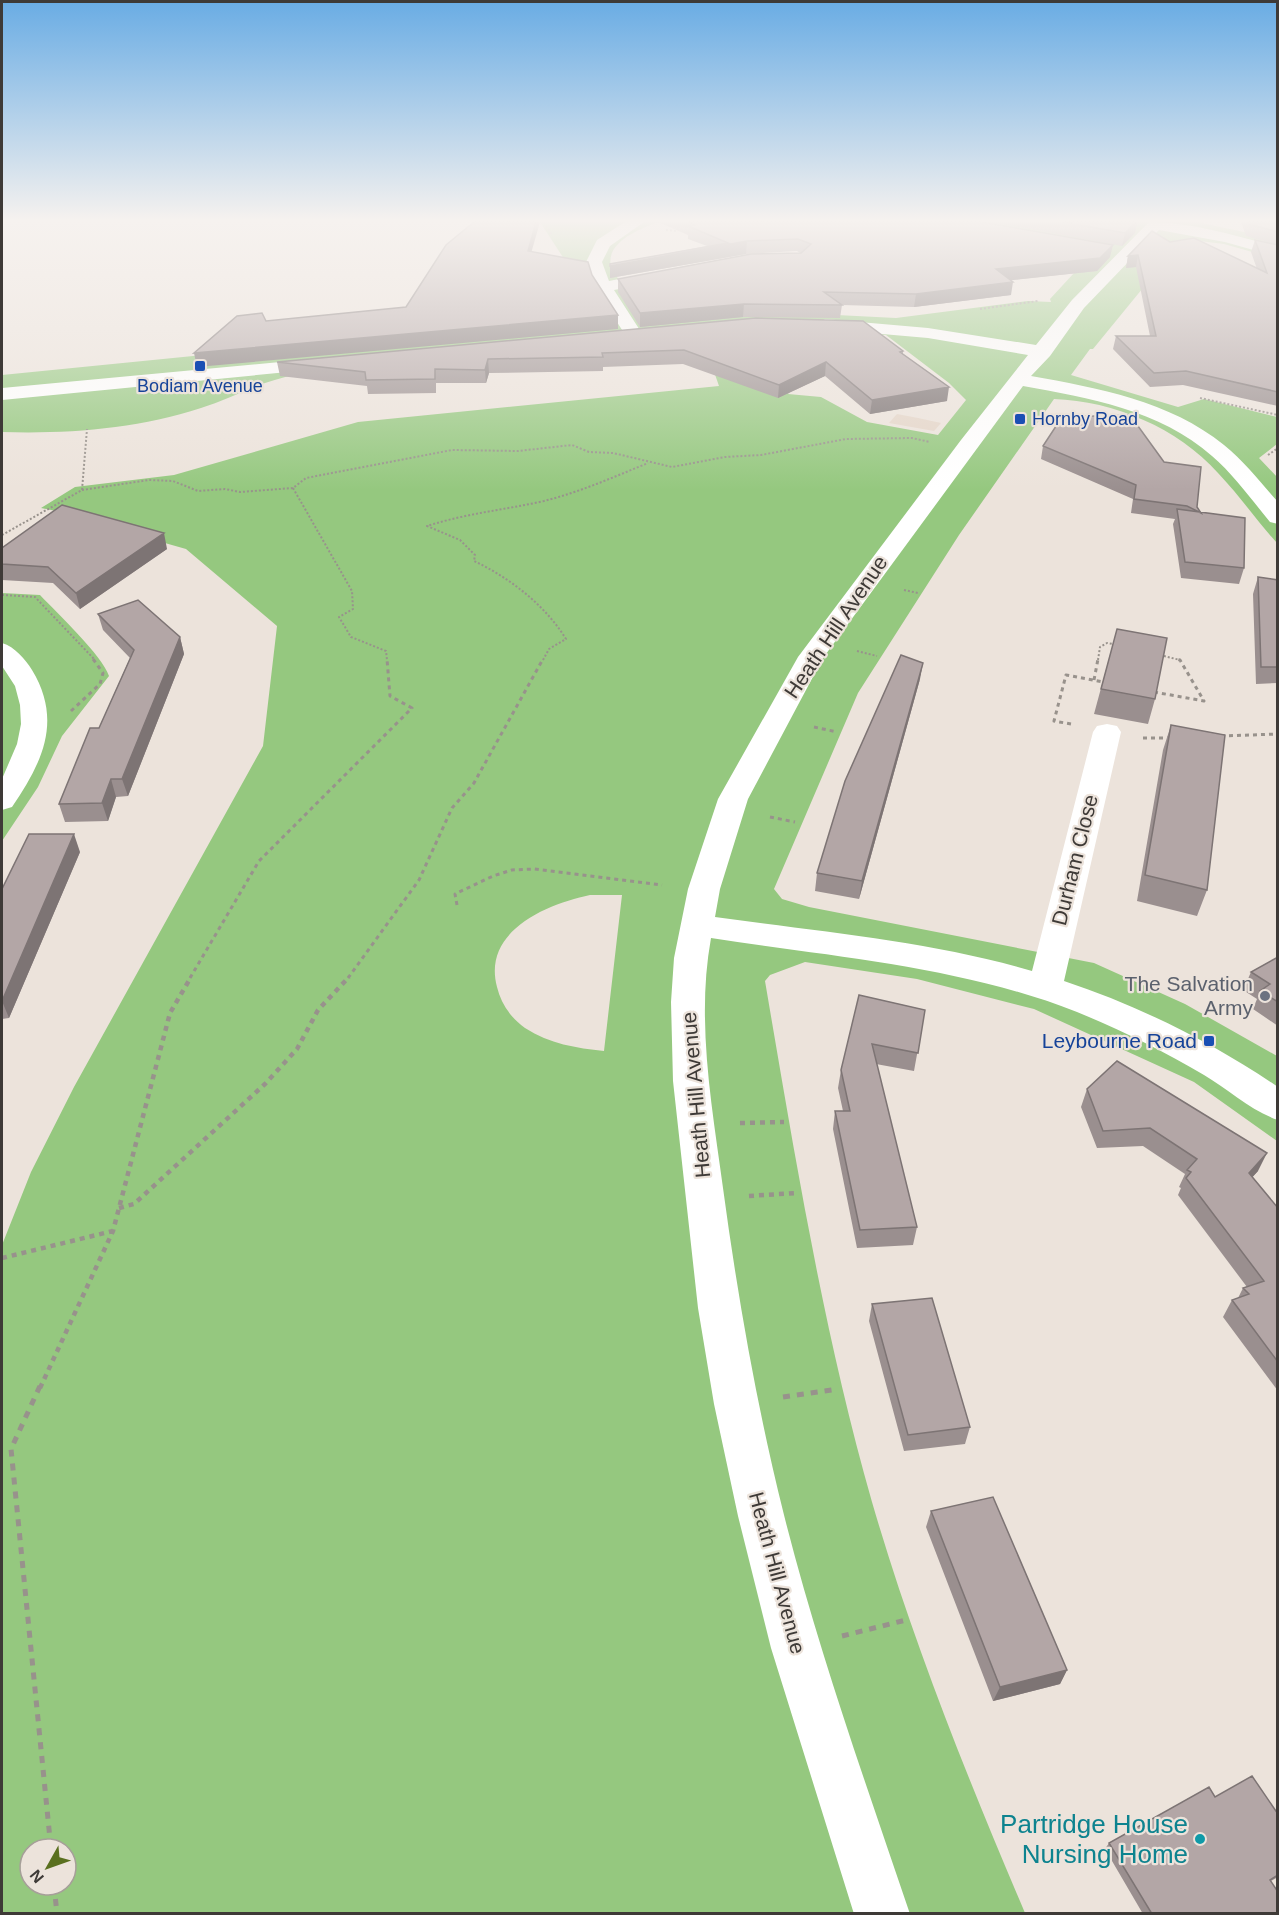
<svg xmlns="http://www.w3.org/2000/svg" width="1279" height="1915" font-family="Helvetica,sans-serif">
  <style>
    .built { fill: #e4d5c8 }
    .green { fill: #95c87f; fill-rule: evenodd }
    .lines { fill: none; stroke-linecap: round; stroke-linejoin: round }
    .path-far3 { stroke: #98928c; stroke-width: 2; stroke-dasharray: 2 2; stroke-linecap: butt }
    .path-far2 { stroke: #98928c; stroke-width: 3; stroke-dasharray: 4 4; stroke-linecap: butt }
    .path-far1 { stroke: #98928c; stroke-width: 4.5; stroke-dasharray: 5 5; stroke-linecap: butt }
    .path { stroke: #98928c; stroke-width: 5; stroke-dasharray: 7 7; stroke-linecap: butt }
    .minor { fill: #fff; fill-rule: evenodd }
    .wall { fill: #9a8f8f }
    .shaded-wall { fill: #7d7474 }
    .building { fill: #b3a6a6; stroke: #7d7474; stroke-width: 1.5 }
    .transit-dot { fill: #1a4fb4; stroke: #ece3db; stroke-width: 2 }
    .worship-dot { fill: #6b7280; stroke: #ece3db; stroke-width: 2 }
    .culture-dot { fill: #0f9aa8; stroke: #ece3db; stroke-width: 2 }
    .labels { text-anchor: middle; stroke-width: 4.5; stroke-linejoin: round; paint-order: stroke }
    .far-transit-label { font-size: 18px; fill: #164399; stroke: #ece3db }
    .street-label { font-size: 21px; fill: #3e3a37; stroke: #ece3db }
    .worship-label { font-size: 21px; fill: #5b616d; stroke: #ece3db; text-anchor: end }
    .transit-label { font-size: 21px; fill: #164399; stroke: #ece3db; text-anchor: end }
    .near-culture-label { font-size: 26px; fill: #0d838f; stroke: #ece3db; text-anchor: end }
  </style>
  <rect width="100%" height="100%" fill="#ece3db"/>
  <!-- built -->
  <path class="built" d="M897 414 918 418 941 423 934 431 889 423Z"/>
  <!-- green -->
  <path class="green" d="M540 222H658C640 229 605 242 611 267L620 282 797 313 896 318 1028 301 1051 302 1050 299 1074 273 925 222H1197L1277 239V259L1224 244 1183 239 1093 349H1090L1071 375 1178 407 1204 399 1277 417V444L1259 458 1277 477V543C1257 521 1239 495 1218 473 1178 428 1114 401 1054 399L959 535 858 693 774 889 782 899 809 907 1094 963 1185 1004 1277 1056V1141L1194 1082 1034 1009 917 979 805 962 770 975 765 981C795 1157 823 1330 872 1502 913 1643 968 1779 1025 1913H2V1245L31 1172 74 1087 263 746 277 626 186 549 112 528 118 523 41 508 75 487 174 475 358 422 719 386 702 337 296 375C263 380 233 398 201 408 137 429 68 434 2 432V375L274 348 568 265ZM839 332 886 335 949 383 966 400 938 435 867 422 821 397 788 394ZM590 895H622L604 1051C576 1048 550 1044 525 1028 511 1018 501 1004 497 987 482 931 547 904 590 895ZM30 1849H66V1885H30Z
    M2 593 40 595C57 613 102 655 109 676L62 736 38 787 2 841Z"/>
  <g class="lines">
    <!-- path-far3 -->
    <path class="path-far3" d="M544 222 552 235
      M666 230 678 231
      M980 309 1038 301
      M1200 398 1278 415
      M1268 455 1278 448
      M293 488 352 591 353 609 339 617 351 637 386 651 387 660
      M82 490 149 480 173 481 198 491 225 489 240 492 293 488 306 478 452 450 518 451 572 445 589 452 613 453 672 467 725 457 761 455 846 439 912 438 930 442
      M2 535 82 490 87 429
      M904 590 918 593
      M2 595 35 597 95 660
      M857 651 877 656
      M1160 655 1180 660
      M543 660 549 649 566 639C545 605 510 578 474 561L475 555 460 540 427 526C468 513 504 510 544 501 580 492 614 477 648 463
      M1098 660 1100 647 1107 643 1118 645"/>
    <!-- path-far2 -->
    <path class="path-far2" d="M1094 680 1098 659
      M1154 692 1204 701 1180 660 1176 659
      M71 711 100 684 103 673 93 659
      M1071 724 1054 721 1066 675 1103 682
      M814 727 837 732
      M1221 736 1278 734
      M1143 738H1172
      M770 817 795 822
      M457 905 455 894 493 876 512 870 534 869 662 885
      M190 978 259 861 412 708 390 696 387 659
      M348 978 419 880 452 808 474 783 543 659"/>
    <!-- path-far1 -->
    <path class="path-far1" d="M740 1123 784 1122
      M749 1196 796 1193
      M119 1208 134 1204 265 1084 297 1049 318 1010 349 977
      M2 1258 113 1231
      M40 1388 113 1231 170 1013 191 977"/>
    <!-- path -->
    <path class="path" d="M40 1386 11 1449 51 1849
      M783 1397 838 1389
      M842 1636 906 1620
      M54 1885 57 1914"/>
    <!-- minor -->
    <path class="minor" d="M625 222H644L610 246 602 262 609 281 660 271 668 276 666 280 614 290 643 335 634 340 628 339 594 287 586 262 597 240Z
      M1149 222C1192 222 1236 236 1278 247V257L1225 242 1159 230 1084 308 1050 356 1031 376C1098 388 1170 401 1224 445 1245 462 1261 483 1278 502V524L1270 522C1251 499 1234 475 1212 456 1160 410 1089 398 1023 386L823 658 748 799 720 889 715 917C821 932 929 941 1032 971L1093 732 1097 726 1107 724 1117 726 1121 732 1064 981C1139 1006 1212 1042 1278 1087V1120C1251 1111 1228 1089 1204 1075 1163 1051 1121 1030 1077 1012 960 966 834 957 711 938 696 1021 712 1106 723 1188 738 1299 757 1407 784 1515 818 1650 865 1781 910 1914H854L771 1648 738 1516 714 1404 698 1308 673 1081 671 1002 674 958 688 889 718 799 798 657 961 440 1028 355 928 338 825 329 816 324 825 319 928 328 1036 345 1072 300Z
      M322 358 329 360 331 364 329 368 2 400V388Z
      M2 643C15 647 25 659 32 670 63 721 42 763 12 807L2 810V779L17 744 21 724 20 705 15 686 2 666Z"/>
  </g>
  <!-- wall -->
  <path class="wall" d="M658 222H982L1110 257 1097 271 1011 280V295L914 307 842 305 840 318 743 317 640 327 618 292V279L800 253 797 251 746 254 610 278V264L707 246 688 239V235Z
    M992 222H1137L1135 233 1122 246Z
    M1241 222H1278V245L1246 236Z
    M1255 240 1278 245V406L1183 385 1150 387 1113 349 1116 336H1150L1136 267 1126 268 1128 256 1170 242 1257 269 1251 252Z
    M756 318 903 351V354L947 401 870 414 825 376 778 398 683 364 603 367V371L489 373 486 383H436V393L368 394 367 386 280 376 277 362Z
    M1043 446 1197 507 1244 568 1239 584 1181 578 1173 524 1175 519 1131 513 1133 499 1041 459Z
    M2 548 167 549 80 609 53 583 2 580Z
    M1258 577 1278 580V683L1256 684 1253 594Z
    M98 614 180 637 184 654 128 796 116 797 108 821 65 822 59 804 99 728 130 658 103 630Z
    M1117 629 1155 699 1148 724 1094 714Z
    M920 679 859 899 815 891 817 873Z
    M1171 725 1207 890 1197 916 1137 901 1163 750Z
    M80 852 9 1018 2 1019V889Z
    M1278 957V1026L1253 1009 1257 999 1243 990 1251 972Z
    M859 995 925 1010 914 1071 876 1064 917 1227 913 1245 857 1248 833 1129 835 1111H843L838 1088 841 1070Z
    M1087 1089 1258 1171 1252 1177 1278 1208V1391L1223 1317 1232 1300 1238 1298 1243 1288 1247 1287 1178 1195 1181 1188 1179 1187 1185 1174 1143 1146 1097 1148 1081 1107Z
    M872 1304 970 1427 965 1444 904 1451 869 1321Z
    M931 1511 1067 1670 1060 1684 993 1701 926 1527Z
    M1215 1797 1278 1814V1877L1271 1881 1278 1914H1143L1105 1849 1109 1843Z"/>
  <!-- shaded-wall -->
  <path class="shaded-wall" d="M536 222H540L528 264V251Z
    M1136 222H1137L1135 233 1122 246 1125 233Z
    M747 241 746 254 610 278V266Z
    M1113 245 1110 257 1097 271 994 282 996 269Z
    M1138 255 1136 267 1126 268 1128 256Z
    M1013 282 1011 295 914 307 916 294Z
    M744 304 743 317 640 327V313Z
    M618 315V329L197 367 194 353Z
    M488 359 489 373 486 383 485 370Z
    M826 362 825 376 778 398 779 385Z
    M949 387 947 401 870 414 872 400Z
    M164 533 167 549 80 609 76 593Z
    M180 637 184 654 128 796 122 779Z
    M923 663 920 679 859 899 862 881Z
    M111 779 116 797 108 821 102 803Z
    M74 834 80 852 9 1018 2 1001Z
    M1267 1153 1258 1171 1241 1190 1249 1173Z
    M1067 1670 1060 1684 993 1701 1000 1687Z"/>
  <!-- building -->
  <path class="building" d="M474 222H536L528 251 588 262 592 275 618 315 194 353 237 316 262 313 266 321 406 307 446 245Z
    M688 222H982L1113 245 1100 258 996 269 1013 282 916 294 824 292 842 305 744 304 640 313 618 279 751 254 801 253 811 244 798 239 747 241 610 266V264L728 243 688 226 694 225Z
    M1062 222H1136L1125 233Z
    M1248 222H1278V232L1249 224Z
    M1152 231 1170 242 1194 238 1267 273 1255 240 1278 245V392L1186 371 1154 373 1116 336H1156L1138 255 1128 256Z
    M756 318 863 321 903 351 900 352 949 387 872 400 826 362 779 385 684 350 602 353 603 357 488 359 485 370 435 369V379L366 380 365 372 277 362Z
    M1130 415 1164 462 1201 467 1197 507 1201 513 1187 506 1134 499 1136 485 1043 446 1062 417Z
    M62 505 164 533 76 593 48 567 2 564V548Z
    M1177 509 1245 518 1244 568 1185 562Z
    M1258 577 1278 580V667H1261Z
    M138 600 180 637 122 779H111L102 803 59 804 90 728H99L134 650 98 614Z
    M1117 629 1167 638 1155 699 1101 689Z
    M901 655 923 663 862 881 817 873 845 781Z
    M1171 725 1225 735 1207 890 1145 875Z
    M29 834H74L2 1001V889Z
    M1278 957V1002L1260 991 1270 984 1251 972Z
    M859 995 925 1010 918 1053 872 1044 917 1227 860 1230 835 1111H850L841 1070Z
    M1117 1061 1267 1153 1249 1173 1278 1208V1362L1232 1300 1249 1294 1243 1288 1264 1281 1186 1178 1191 1172 1187 1170 1197 1159 1150 1128 1103 1131 1087 1089Z
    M932 1298 970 1427 908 1435 872 1304Z
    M993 1497 1067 1670 1000 1687 931 1511Z
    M1252 1776 1278 1814V1875L1270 1880 1278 1892V1914H1152L1109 1843 1209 1787 1215 1797Z"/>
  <!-- sky -->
  <linearGradient id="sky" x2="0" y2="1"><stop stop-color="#69ace4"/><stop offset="0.45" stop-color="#f6f2ef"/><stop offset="1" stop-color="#f6f2ef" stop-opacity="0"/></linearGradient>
  <rect width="1279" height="490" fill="url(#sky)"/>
  <!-- markers -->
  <g class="transit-dot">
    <rect x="194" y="360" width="12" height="12" rx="3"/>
    <rect x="1014" y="413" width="12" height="12" rx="3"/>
    <rect x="1203" y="1035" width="12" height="12" rx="3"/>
  </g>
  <circle class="worship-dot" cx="1265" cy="996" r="6"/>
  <circle class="culture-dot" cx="1200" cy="1839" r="6"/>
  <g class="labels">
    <!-- far-transit labels -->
    <g class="far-transit-label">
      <text x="200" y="392">Bodiam Avenue</text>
      <text x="1032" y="425" text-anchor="start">Hornby Road</text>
    </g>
    <!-- street labels -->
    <g class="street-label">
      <text transform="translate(836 627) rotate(-56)" y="7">Heath Hill Avenue</text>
      <text transform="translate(1075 860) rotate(-76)" y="7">Durham Close</text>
      <text transform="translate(696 1095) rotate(-95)" y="7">Heath Hill Avenue</text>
      <text transform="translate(777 1573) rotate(75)" y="7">Heath Hill Avenue</text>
    </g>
    <!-- worship labels -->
    <g class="worship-label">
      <text x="1253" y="991">The Salvation<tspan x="1253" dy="24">Army</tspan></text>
    </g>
    <!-- transit labels -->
    <g class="transit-label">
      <text x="1197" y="1048">Leybourne Road</text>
    </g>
    <!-- near-culture labels -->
    <g class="near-culture-label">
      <text x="1188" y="1833">Partridge House<tspan x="1188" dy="30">Nursing Home</tspan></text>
    </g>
  </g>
  <!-- border -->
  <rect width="1279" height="1915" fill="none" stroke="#3e3a37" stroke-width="6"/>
  <!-- north arrow -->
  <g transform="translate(48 1867) rotate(230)"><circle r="28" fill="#ece3db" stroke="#a69f99" stroke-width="1.5"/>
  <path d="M0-4.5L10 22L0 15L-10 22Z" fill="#5a701f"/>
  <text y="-9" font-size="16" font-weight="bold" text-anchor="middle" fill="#3e3a37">N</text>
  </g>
</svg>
